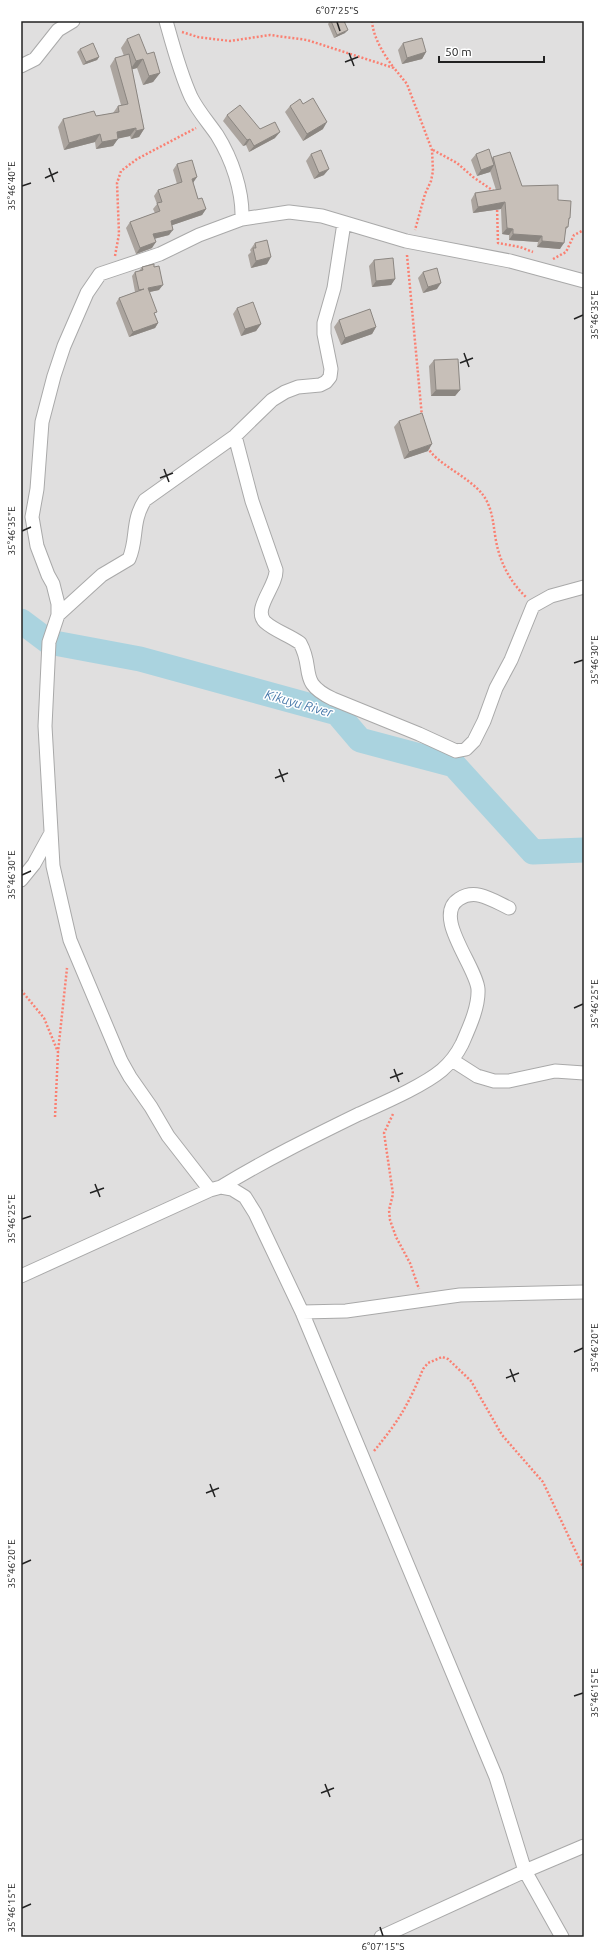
<svg xmlns="http://www.w3.org/2000/svg" width="605" height="1958" font-family="Ubuntu,sans-serif">
  <style>
    .residential { fill: #e0dfdf }
    .lines { fill: none; stroke-linecap: round; stroke-linejoin: round }
    .river { stroke: #aad3df; stroke-width: 25 }
    .street-casing { stroke: #a9a9a9; stroke-width: 15 }
    .path { stroke: #fa8072; stroke-width: 2.5; stroke-dasharray: 2 2; stroke-linecap: butt }
    .street { stroke: #fff; stroke-width: 13 }
    .wall { fill: #aba49e }
    .shaded-wall { fill: #8b8681 }
    .building { fill: #c7bfb8; stroke: #8b8681 }
    .ticks { fill: none; stroke: #222; stroke-width: 1.5 }
    .labels { text-anchor: middle; stroke-width: 3; stroke-linejoin: round; paint-order: stroke }
    .water-label { font-size: 13px; font-style: italic; fill: #4a7aab; stroke: #fff }
    .neatline { fill: none; stroke: #222; stroke-width: 1.5 }
    .ticks-label { font-size: 10px; text-anchor: middle; fill: #222 }
  </style>
  <rect width="100%" height="100%" fill="#f2efe9"/>
  <!-- residential -->
  <path class="residential" d="M21 21H584V1937H21Z"/>
  <g class="lines">
    <!-- river -->
    <path class="river" d="M21 621 49 642 140 659 337 713 360 740 454 765 533 852 584 850"/>
    <!-- street casing -->
    <g class="street-casing">
      <path id="street" d="M166 21C173 46 180 73 191 97 198 111 208 122 217 135 232 159 243 191 242 219
        M21 66 35 59 58 30 73 21
        M235 436 252 501 276 570C277 586 252 609 265 622 275 631 289 635 300 643 315 670 297 682 333 699L419 734 456 751 466 749 474 741 484 721 496 688 511 660 533 606 551 596 584 587
        M58 615 102 575 129 559C138 538 131 522 145 500L235 436 272 400 285 392 298 387 320 385 326 382 330 377 331 369 324 334V323L334 288 344 223
        M21 880 34 864 51 833
        M452 1060 477 1076 494 1081H509L555 1071 584 1073
        M221 1187C265 1160 312 1137 359 1114 383 1103 423 1086 442 1070 450 1063 457 1054 462 1044 469 1028 479 1007 478 989 476 966 432 916 459 899 476 888 492 900 509 908
        M210 1190 168 1136 151 1107 130 1077 121 1061 70 940 53 866 45 726 49 642 58 615V604L53 584 48 575 37 546 32 517 37 489 42 422 54 376 64 346 87 293 100 274 160 254 199 235 242 219 289 212 322 216 406 241 510 261 584 281
        M21 1276 210 1190 221 1187 232 1189 245 1197 255 1213 302 1312 496 1777 525 1871 584 1846
        M302 1312 346 1311 460 1295 584 1292
        M381 1937 525 1871 562 1937"/>
    </g>
    <!-- path -->
    <path class="path" d="M372 21C373 37 384 55 394 68
      M182 32 198 37 230 41 270 35 307 40 394 68 407 84 432 150 433 171 431 181 425 194 415 230
      M433 150 457 163 473 177 495 192
      M497 206 498 243 520 247 533 252
      M407 255 422 417
      M115 256 119 234 117 183 121 171 137 159 196 128
      M553 259 566 252 574 235 584 230
      M428 447C433 462 470 477 483 495 493 509 493 524 496 541 500 562 510 582 526 597
      M21 990 44 1018 58 1052
      M393 1114 384 1133 393 1194 389 1210 390 1220 396 1237 410 1263 419 1289
      M55 1117 58 1052 67 968
      M374 1451C398 1422 409 1404 423 1369L428 1363 442 1357 448 1359 471 1381 502 1435 543 1482 584 1569"/>
    <!-- street -->
    <use href="#street" class="street"/>
  </g>
  <!-- wall -->
  <path class="wall" d="M330 21 345 33 334 38 328 24Z
    M127 39 147 54 160 73 153 82 143 85 137 68 132 69 144 129 139 137 131 139 130 136 118 138 113 146 96 149 95 142 64 150 58 127 63 119 96 116 113 113 118 106 121 105 110 66 115 58 124 56 121 48Z
    M403 43 426 52 422 59 402 64 398 50Z
    M80 49 99 57 97 60 83 65 77 52Z
    M303 104 323 129 303 141 285 112 290 106Z
    M227 115 260 129 275 138 249 152 246 145 243 146 223 121Z
    M311 154 324 175 314 179 306 161Z
    M476 154 492 158 493 157 522 186 558 200 570 218 568 221V227L565 230 560 249 537 247 538 242 509 240V235L502 234 501 209 473 213 471 200 475 193 496 190 490 171V172L477 176 471 160Z
    M177 164 193 182 198 199 206 209 202 215 172 225 169 235 154 239 152 248 136 254 126 228 130 222 155 213 153 209 157 204 154 196 158 190 177 184 173 170Z
    M255 243 267 264 251 268 248 255 251 252 250 250Z
    M374 260 395 279 391 285 372 287 369 266Z
    M142 267 159 290 149 292 155 315 158 323 155 328 129 337 116 303 119 298 135 292 132 276 135 272 139 271Z
    M423 272 437 289 423 293 418 278Z
    M237 308 261 324 256 331 241 336 233 314Z
    M339 320 376 327 372 334 341 345 334 327Z
    M434 360 460 390 455 396H431L429 366Z
    M399 421 428 451 404 459 394 427Z"/>
  <!-- shaded-wall -->
  <path class="shaded-wall" d="M348 30 345 33 334 38 337 35Z
    M426 52 422 59 402 64 407 58Z
    M99 57 97 60 83 65 86 62Z
    M143 59 137 68 130 70 136 61Z
    M160 73 153 82 143 85 149 76Z
    M327 122 323 129 303 141 307 134Z
    M136 128 130 136 112 140 117 132Z
    M144 129 139 137 131 139 136 131Z
    M280 132 275 138 249 152 254 146Z
    M100 134 95 142 64 150 69 143Z
    M118 139 113 146 96 149 102 142Z
    M250 139 246 145 243 146 247 140Z
    M494 165 490 172 477 176 481 170Z
    M329 169 324 175 314 179 319 173Z
    M197 177 193 183 192 179Z
    M505 202 501 209 473 213 478 207Z
    M206 209 202 215 167 227 171 221Z
    M507 228 513 229 509 235 502 234Z
    M173 230 169 235 149 240 153 234Z
    M513 234 542 236 538 242 509 240Z
    M542 241 564 243 560 249 537 247Z
    M156 242 152 248 136 254 140 248Z
    M271 257 267 264 251 268 256 261Z
    M395 279 391 285 372 287 376 281Z
    M441 283 437 289 423 293 428 287Z
    M163 285 159 290 145 293 148 288Z
    M158 323 155 328 129 337 133 332Z
    M261 324 256 331 241 336 245 329Z
    M376 327 372 334 341 345 345 338Z
    M436 390H460L455 396H431Z
    M432 444 428 451 404 459 409 452Z"/>
  <!-- building -->
  <path class="building" d="M331 21H344L348 30 337 35Z
    M139 34 147 54 154 52 160 73 149 76 143 59 136 61 127 39Z
    M422 38 426 52 407 58 403 43Z
    M93 43 99 57 86 62 80 49Z
    M129 54 144 129 136 131V128L117 132 118 139 102 142 100 134 69 143 63 119 94 111 96 116 119 112 118 106 128 104 115 58Z
    M313 98 327 122 307 134 290 106 300 99 303 104Z
    M240 105 260 129 275 122 280 132 254 146 250 139 247 140 227 115Z
    M489 149 494 165 481 170 476 154Z
    M321 150 329 169 319 173 311 154Z
    M510 152 522 186 558 185V200L571 201 570 218H569L568 227H566L564 243 542 241V236L513 234V229L507 228 505 202 478 207 475 193 501 189 493 157Z
    M192 160 197 177 192 179 198 199 202 198 206 209 171 221 173 230 153 234 156 242 140 248 130 222 160 211 157 203 162 202 158 190 182 182 177 164Z
    M267 240 271 257 256 261 253 248H256L255 243Z
    M393 258 395 279 376 281 374 260Z
    M154 264V267L159 266 163 285 148 288 157 312 154 313 158 323 133 332 119 298 144 289 139 290 135 272 143 270 142 267Z
    M437 268 441 283 428 287 423 272Z
    M253 302 261 324 245 329 237 308Z
    M370 309 376 327 345 338 339 320Z
    M458 359 460 390H436L434 360Z
    M422 413 432 444 409 452 399 421Z"/>
  <!-- ticks -->
  <path class="ticks" d="M337 22 340 31M349 53 354 66M345 62 358 57M49 168 54 182M45 178 58 172M22 186 31 183M574 319 583 315M464 353 469 367M460 363 473 358M164 469 169 482M160 478 173 473M22 531 31 527M574 663 583 660M279 769 284 782M275 778 288 773M22 875 31 871M574 1008 583 1004M394 1069 399 1082M390 1078 403 1073M95 1184 100 1197M90 1193 104 1188M22 1219 31 1216M574 1352 583 1348M510 1369 515 1382M506 1378 519 1373M210 1484 215 1497M206 1493 219 1488M22 1564 31 1560M574 1696 583 1693M325 1784 330 1797M321 1793 334 1788M22 1908 31 1904M380 1927 383 1936"/>
  <g class="labels">
    <!-- water labels -->
    <g class="water-label">
      <text transform="translate(299 703) rotate(16)" y="5">Kikuyu River</text>
    </g>
  </g>
  <!-- border -->
  <rect width="605" height="1958" fill="none" stroke="#ffffff" stroke-width="44"/>
  <!-- scale -->
  <path d="M439 56v6h105v-6" fill="none" stroke="#222222" stroke-width="2"/>
  <text x="445" y="56" font-size="12" fill="#222222" stroke="#ffffff" stroke-width="3" paint-order="stroke">50 m</text>
  <rect x="22" y="22" width="561" height="1914" class="neatline"/>
  <g class="ticks-label">
    <text x="337" y="14">6°07'25"S</text>
    <text transform="translate(11 186) rotate(-90)" y="4">35°46'40"E</text>
    <text transform="translate(594 315) rotate(-90)" y="4">35°46'35"E</text>
    <text transform="translate(11 531) rotate(-90)" y="4">35°46'35"E</text>
    <text transform="translate(594 660) rotate(-90)" y="4">35°46'30"E</text>
    <text transform="translate(11 875) rotate(-90)" y="4">35°46'30"E</text>
    <text transform="translate(594 1004) rotate(-90)" y="4">35°46'25"E</text>
    <text transform="translate(11 1219) rotate(-90)" y="4">35°46'25"E</text>
    <text transform="translate(594 1348) rotate(-90)" y="4">35°46'20"E</text>
    <text transform="translate(11 1564) rotate(-90)" y="4">35°46'20"E</text>
    <text transform="translate(594 1693) rotate(-90)" y="4">35°46'15"E</text>
    <text transform="translate(11 1908) rotate(-90)" y="4">35°46'15"E</text>
    <text x="383" y="1950">6°07'15"S</text>
  </g>
</svg>
